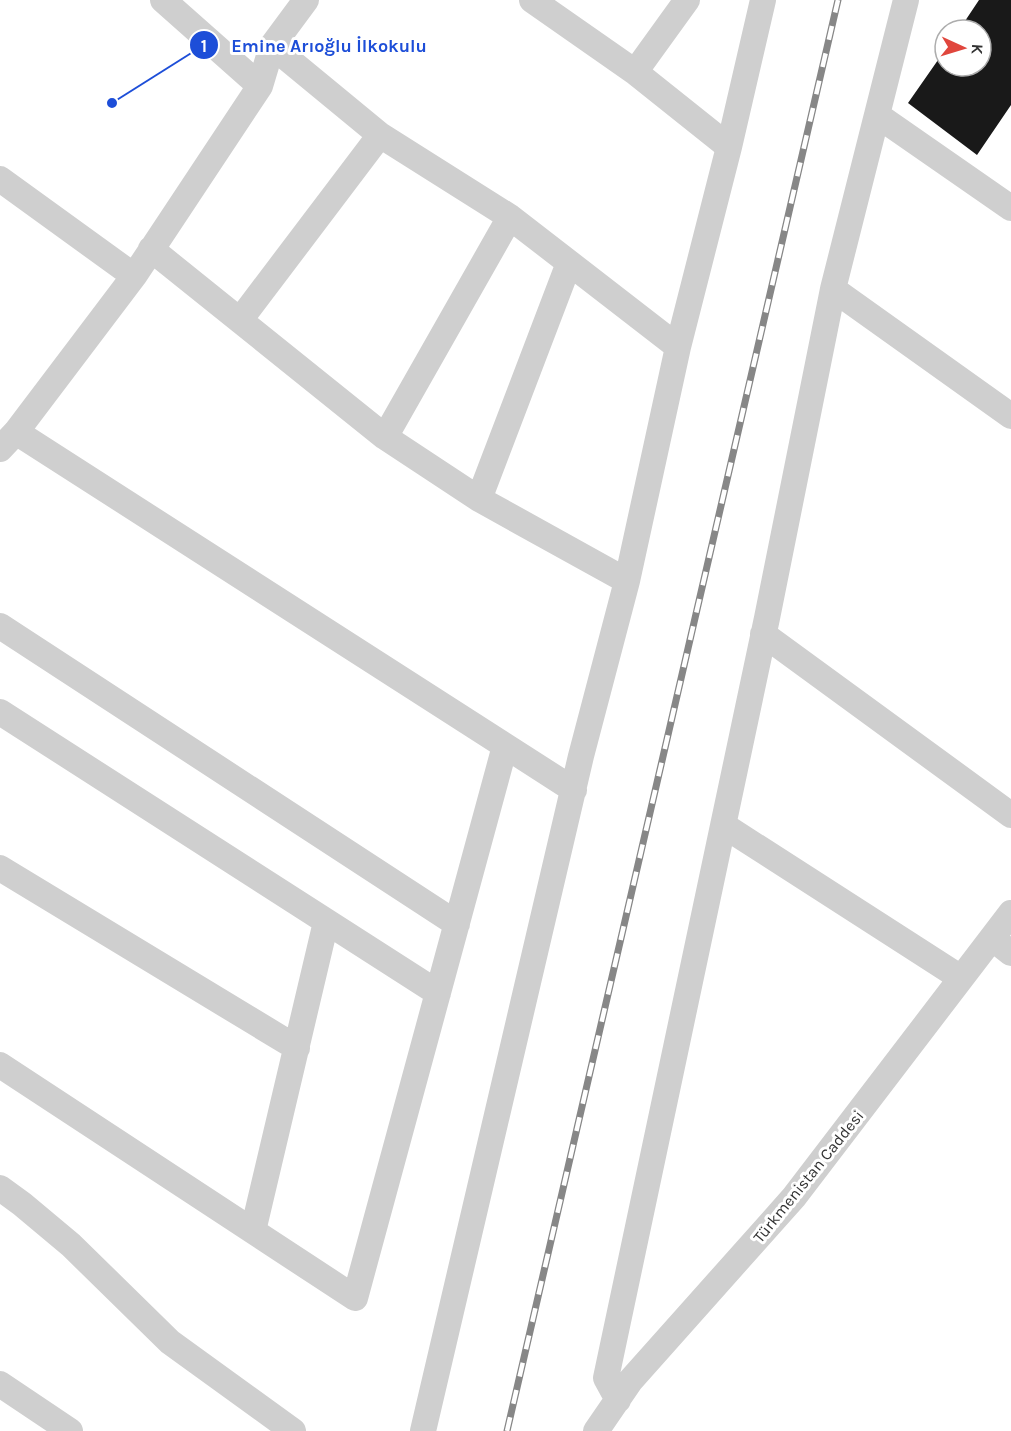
<svg xmlns="http://www.w3.org/2000/svg" width="1011" height="1431" font-family="Karla,sans-serif">
  <style>
    .building { fill: #191919 }
    .lines { fill: none; stroke-linecap: round; stroke-linejoin: round }
    .minor { stroke: #cfcfcf; stroke-width: 26 }
    .rail-casing { stroke: #878787; stroke-width: 7 }
    .rail { stroke: #fff; stroke-width: 4.5; stroke-dasharray: 14; stroke-linecap: butt }
    .labels { text-anchor: middle; stroke-width: 6; stroke-linejoin: round; paint-order: stroke }
    .street-label { font-size: 16px; fill: #323232; stroke: #fff }
    .leader { fill: none; stroke: #1d4ed8; stroke-width: 2 }
    .callout-dot { fill: #1d4ed8; stroke: #fff; stroke-width: 2 }
    .mark-label { font-size: 18px; text-anchor: middle; font-weight: bold; fill: #fff }
    .callout-label { font-size: 18px; text-anchor: middle; font-weight: bold; fill: #1d4ed8; stroke: #fff; stroke-width: 6; stroke-linejoin: round; paint-order: stroke }
  </style>
  <rect width="100%" height="100%" fill="#fff"/>
  <!-- building -->
  <path class="building" d="M979 0H1011V105L977 155 908 103 945 50V66H981V30H959Z"/>
  <g class="lines">
    <!-- minor -->
    <path class="minor" d="M163 0 260 86
      M532 0 635 72 729 147
      M272 46 380 135 510 217 678 347
      M635 72 687 0
      M877 115 1011 208
      M0 179 134 276
      M151 249 385 437 479 499 627 581
      M833 289 1011 416
      M240 320 380 135
      M16 432 574 790
      M385 437 510 217
      M0 449 16 432 134 276 260 86 272 46 306 0
      M479 499 569 263
      M0 626 457 924
      M763 634 1011 815
      M0 712 438 993
      M723 825 961 978
      M0 868 297 1048
      M992 938 1011 953
      M0 1065 355 1298 505 746
      M0 1188 22 1204 71 1245 170 1342 293 1431
      M253 1231 326 922
      M0 1384 70 1431
      M618 1400 606 1378 767 618 833 289 906 0
      M423 1431 581 756 627 581 678 347 729 147 763 0
      M596 1431 631 1380 794 1197 1011 913"/>
    <!-- rail casing -->
    <g class="rail-casing">
      <path id="rail" d="M507 1431 838 0"/>
    </g>
    <!-- rail -->
    <use href="#rail" class="rail"/>
  </g>
  <g class="labels">
    <!-- street labels -->
    <g class="street-label">
      <text transform="translate(808 1176) rotate(-51)" y="6">Türkmenistan Caddesi</text>
    </g>
  </g>
  <!-- callouts -->
  <path class="leader" d="M112 103L204 45"/>
  <g class="callout-dot">
    <circle cx="112" cy="103" r="6"/>
    <circle cx="204" cy="45" r="15"/>
  </g>
  <g class="mark-label">
    <text x="204" y="52">1</text>
  </g>
  <g class="callout-label">
    <text x="329" y="52">Emine Arıoğlu İlkokulu</text>
  </g>
  <!-- north arrow -->
  <g transform="translate(963 48) rotate(94)"><circle r="28" fill="#ffffff" stroke="#adadad" stroke-width="1.5"/>
  <path d="M0-4.5L10 22L0 15L-10 22Z" fill="#e0463d"/>
  <text y="-9" font-size="16" font-weight="bold" text-anchor="middle" fill="#323232">K</text>
  </g>
</svg>
